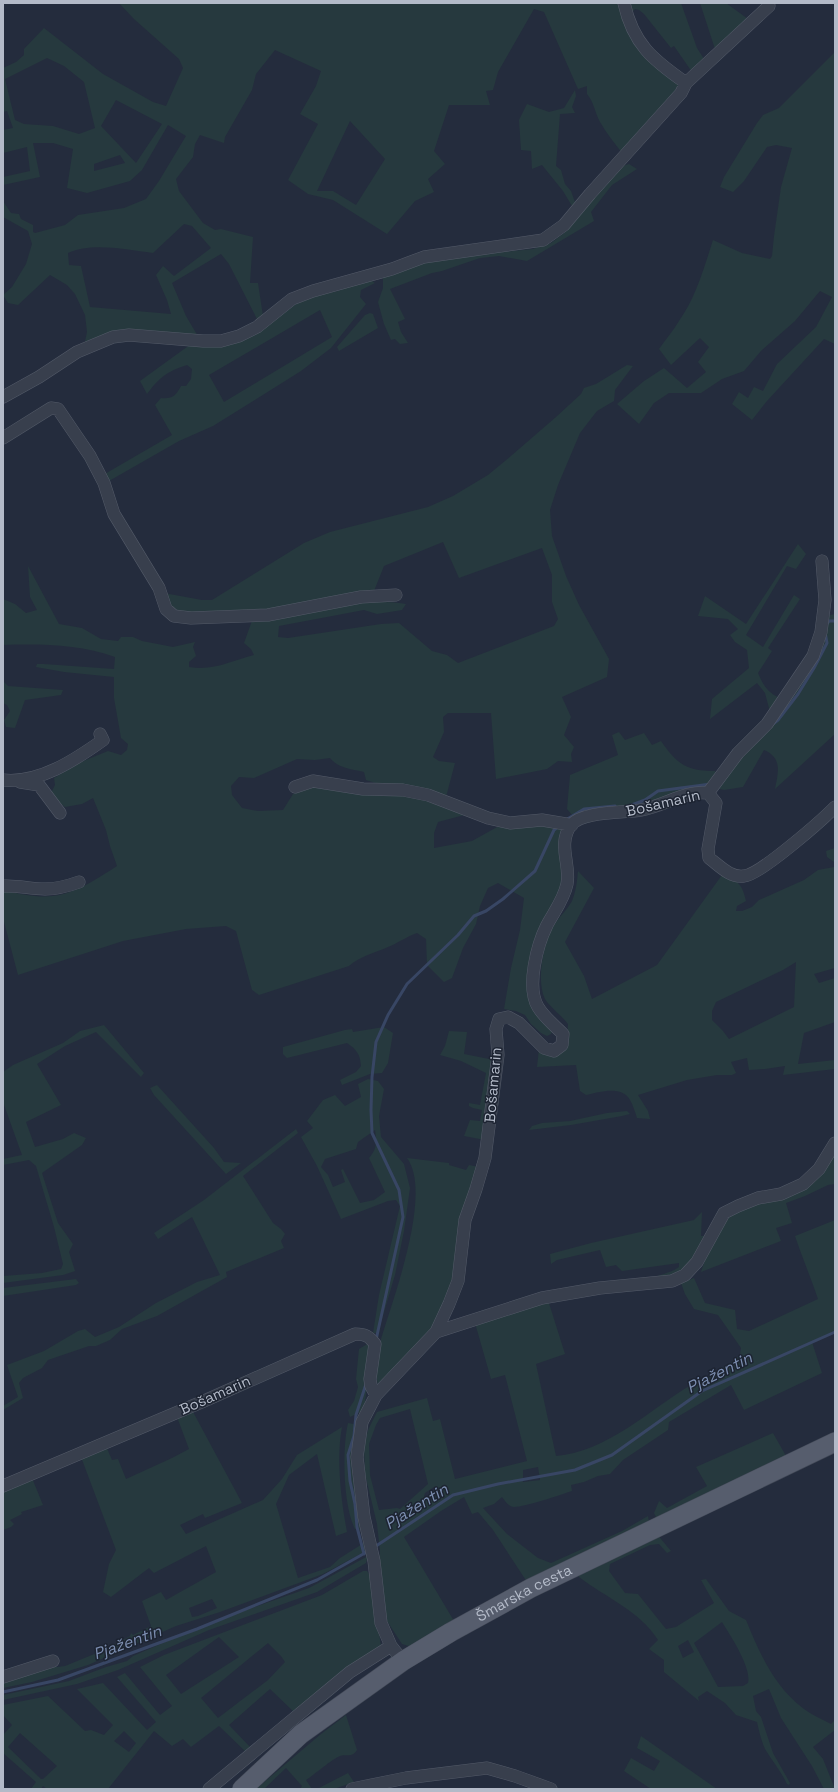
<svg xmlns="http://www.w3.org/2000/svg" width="838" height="1792" font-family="'Space Grotesk',sans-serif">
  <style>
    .green { fill: #26393e; fill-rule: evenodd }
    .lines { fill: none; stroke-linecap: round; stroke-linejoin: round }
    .stream { stroke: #384664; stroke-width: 3 }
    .minor-casing { stroke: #535a68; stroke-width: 13 }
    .primary-casing { stroke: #414856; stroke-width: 20 }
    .minor { stroke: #383f4d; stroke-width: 12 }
    .primary { stroke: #565d6d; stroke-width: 19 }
    .labels { text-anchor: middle; stroke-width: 3; stroke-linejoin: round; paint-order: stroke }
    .street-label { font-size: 15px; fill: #b3bac8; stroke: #1d2432 }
    .water-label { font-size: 16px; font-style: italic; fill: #7c8eb0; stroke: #1d2432 }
  </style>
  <rect width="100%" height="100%" fill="#242c3d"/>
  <!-- green -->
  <path class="green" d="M119 3H619L620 9 679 83V88L623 154C615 144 607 134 600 122 595 113 594 102 587 94V86L578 89 544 12 534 9 498 72 493 90 486 91 490 105H449L434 151 445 164 428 179 434 192 415 201 387 234 333 200 308 194 288 180 318 124 300 114 316 86 321 71 275 50 256 74 252 90 225 137 224 143 200 135 195 144 193 157 176 179 179 191 203 223 215 230 221 229 253 237 250 283H258L263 316 258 321 229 264 221 254 172 283 186 316 199 338 153 332 84 346 87 332 85 315 75 294 67 285 50 275 18 305 8 303 3 295 12 287 26 264 32 244 28 231 3 217V201L11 213 19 214 21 219 33 225V232L35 233 65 225 78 215 124 208 146 199 159 181 186 136 168 125 142 170 130 181 87 193 67 188 73 149 53 143H33L40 177 3 185V177L30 171 27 147 3 153V130L13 128 7 111 3 112V68L16 62 24 55V49L44 28 103 74 153 102 166 106 183 68 179 59 134 19ZM47 58 64 66 84 82 95 128 79 134 53 126 24 124 15 120 5 79ZM116 100 162 124 136 163 101 126ZM350 121 385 159 356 205 333 191H317ZM120 155 125 163 94 171V164ZM184 224 192 226 211 248 174 276 163 266 156 275 167 300 171 314 90 307 81 266 69 265 68 253C93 242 126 250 153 253Z
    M627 3H681L697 48 704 59 692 72 674 46 671 48 644 14 639 10 635 9 630 14Z
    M700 3H726L748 19 715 49Z
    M835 52V344L824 339 767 401 752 420 732 404 739 392 748 398 754 387 763 391 777 364 816 327 832 297 820 291 795 321 761 351 744 371 722 379 701 393H669L654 403 639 424 617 404 644 381 664 368 687 388 706 372 698 362 709 347 700 338 671 365 659 349C666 339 673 331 679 321 696 297 704 268 713 240L742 253 770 259 772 256 774 236 781 187 792 148 776 145 767 147 744 181 733 192 720 187 724 177 757 123 763 115 779 108Z
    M575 90 576 96 572 107 575 113 560 114 556 166 561 170 565 184 571 191 577 208 575 211 563 191 542 165 532 169 531 151 521 150 519 120 527 104 549 112 564 108Z
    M629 164 637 169 612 185 591 212 594 221 527 261 499 256 480 258 442 271 432 273 390 289 405 319 398 322 401 332 408 343 400 344 395 339 391 340 384 324 378 302 383 288V277L428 259 533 249 551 243 564 233 599 190 623 166Z
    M368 278 375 283 361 290 360 297 366 304 331 348 301 371 213 426 179 441 109 481 103 475 172 435 155 405 161 398C172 399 176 396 181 386H186L191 379 192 369 187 365C166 372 160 377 147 394L140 381 191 344 203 345 277 318 296 304 319 295 338 291ZM320 310 332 337 224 402 209 375Z
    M370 313 373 314 378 328 339 351 337 347 365 315Z
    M627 365 633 366 615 390 614 401 597 411 580 433 558 485 550 510 552 536 566 576 579 605 609 659 607 677 562 697 571 717 564 735 574 747 571 754 572 762 558 761 547 769 496 779 491 713H448L443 717 444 732 433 757 439 761 455 763 446 797 385 786 366 780 364 772C351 769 338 768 330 758L315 760 297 759 254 778 239 777 231 786 232 795 242 808 258 811 283 810 293 794 310 787 402 792 450 810 468 814 438 822 434 833V848L472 841 499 826 565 822 566 884 534 940 529 976 530 1004 553 1029 551 1034 547 1036 541 1033 531 1024 525 1015 516 1011 504 1009 511 968 520 930 524 898 498 883 488 888 480 906 476 924 463 948 452 978 444 982 427 965 426 939 417 933C406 937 398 943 388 947 375 953 360 956 349 966L259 995 252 990 236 931 226 926 186 929 123 941 18 975 3 918V890C56 904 72 895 117 866L110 846 106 830 93 798 82 804 65 807 50 795 55 785 54 778 81 762 108 751 121 755 127 750 128 744 121 738 114 698V677L64 672 36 667 37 664H44L114 669 115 657C79 644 41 644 3 645V599L15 604 26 613 37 610 30 597 28 566 59 624 82 628 101 639 118 641 121 637H133L142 641 173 647 195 642 193 647 196 656 189 662V667C215 671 230 661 254 655L251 649 244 643 253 618C298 611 362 596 406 604L402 610 377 614 364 610 279 626 278 637 288 638 381 624 399 623 432 651 447 655 458 663 554 626 558 619 552 602V575L542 548 459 578 443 542 384 566 374 591 284 610 191 616 169 608 164 593 202 600H212L304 543 330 532 428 507 453 496 488 475 505 461 556 417 581 394 584 388 596 384Z
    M798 544 806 554 796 569 787 566 746 635 763 647 794 595 800 599 768 648 772 651 758 673C763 685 768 693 780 698L770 712 765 693 757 683 710 719 712 699 749 668 747 650 735 642 730 635 738 629 728 619 698 616 705 596 746 624Z
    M835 614V734L775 789C778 773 783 758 764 750L743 787 724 790 715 788 787 701 826 616Z
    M3 681 8 686 63 690 61 695 25 700 15 728 6 727 4 720 10 711 7 705 3 703Z
    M619 732 625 740 644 733 652 745 661 741C677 764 686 771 715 771L716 775 711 788 639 808 573 816 567 809 570 775 618 755 612 735Z
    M835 848V968L814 974 819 983 835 978V1022L804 1033 798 1064 835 1060V1069L783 1075 785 1066 765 1069 749 1070 747 1058 731 1062 736 1073 732 1075H717L687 1080 638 1095 648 1111 650 1119 637 1118C635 1112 633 1105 630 1100 622 1085 599 1092 586 1095L580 1091 576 1065 537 1067 539 1049 567 1040 568 1024C563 1017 547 1004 545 999 536 981 543 943 554 925 559 917 567 910 572 901 576 891 577 882 578 871L594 888 565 942 584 976 592 999 657 965 722 875C738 881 742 883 746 901L737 906 736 911H742L752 907 759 900 804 880 818 870 834 867V862L827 857 826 851ZM796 962 794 1007 729 1039 723 1031 712 1020V1011L716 1002 783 970Z
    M104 1025 144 1073 141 1077 96 1032 65 1046 37 1064 61 1105 26 1122 35 1147 63 1139 74 1133 86 1138 82 1145 42 1173 58 1223 73 1244 69 1252 75 1271 63 1275 3 1283V1276L42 1273 61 1269 63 1264 54 1227 36 1166 29 1160 3 1165V1159L22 1155 3 1102V1072L13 1065 63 1043 80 1031Z
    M384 1027 393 1033 388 1063 382 1073 370 1074 342 1085 340 1080 356 1072 361 1066C360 1054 357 1050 347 1043L287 1058 283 1054V1047L345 1030 352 1029 353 1032Z
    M449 1031 467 1032 464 1054 499 1061 485 1140 464 1136 470 1120 480 1121 482 1110 473 1108 469 1106V1103L480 1105 486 1073 461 1061 440 1055 445 1046Z
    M368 1079 378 1081 384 1089 379 1116 381 1137 404 1164 410 1188 404 1231 395 1275 379 1329 376 1333H373L379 1295 400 1206 396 1200 388 1201 341 1219 317 1166 301 1137 313 1128 307 1121 323 1100 335 1095 345 1106 361 1097 358 1084ZM375 1130C377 1142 377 1149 369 1158L385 1192 374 1200 360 1203 343 1169 341 1170 345 1182 333 1187 328 1175 321 1167 325 1159 356 1149 358 1142Z
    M157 1085 214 1148 224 1162 241 1163 226 1174 154 1095 150 1088Z
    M627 1111 630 1114 622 1116 571 1125 529 1130 532 1126 542 1123 570 1121 607 1113Z
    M296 1129 298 1133 243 1176 273 1223 281 1229 285 1234 281 1241 284 1248 226 1272 227 1277 157 1316 122 1329 110 1340 96 1346H89L48 1360 42 1368 23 1378 19 1383 23 1398 3 1410V1406L18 1397 7 1365 44 1351 78 1331 85 1329 95 1337 119 1327 156 1303 197 1282 220 1275 192 1217 158 1239 154 1233 204 1200Z
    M835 1153V1184L828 1185 805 1196 786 1203 792 1223 776 1228 781 1241 701 1272 707 1254 726 1216 736 1209 782 1196Z
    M407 1158 449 1163V1165L466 1170 469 1165 479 1167 458 1268 439 1322 379 1386C373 1377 381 1351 381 1339 393 1299 433 1193 407 1158Z
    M702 1212 701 1236H708L686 1272 649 1280C659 1274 669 1274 679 1267V1263L622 1271 616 1265 606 1267 600 1250 557 1260 551 1264 550 1254 591 1243 694 1220Z
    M835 1220V1331L812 1342 822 1373 744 1410 731 1385 669 1422 668 1430 623 1460 610 1474 598 1476 584 1482 571 1485 572 1491C560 1495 525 1507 514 1507 509 1507 505 1501 502 1497L494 1504 483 1508 507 1534 538 1558 551 1563 622 1531 648 1516 649 1522 527 1582 493 1530 478 1512 472 1514 464 1497 441 1511 404 1537 454 1621 412 1647 402 1644 385 1618 378 1569 380 1551 377 1524 365 1474 364 1448 368 1430 377 1412 427 1398 433 1421 440 1419 455 1479 527 1461 505 1375 491 1379 475 1323 548 1300 565 1354 536 1364 556 1456C607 1452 649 1410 691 1385 708 1375 726 1369 740 1355L741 1348 718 1315 694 1309 685 1294 681 1283 694 1278 705 1303 735 1310 737 1329 749 1331 818 1299C811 1278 802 1257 795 1236ZM410 1409 428 1484 400 1509 397 1508 379 1510 370 1475 369 1444 376 1425 380 1418ZM538 1467 540 1480 523 1482V1470ZM434 1487 440 1493 429 1501 424 1496 425 1493Z
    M76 1279 79 1283 76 1285 3 1296V1288Z
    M369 1343 372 1347 364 1410 350 1417 348 1410 354 1401 358 1387 356 1379 359 1349Z
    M192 1410 242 1503 205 1518 203 1514 180 1525 186 1534 263 1500 282 1479 297 1455 342 1427C336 1458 341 1500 347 1532L336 1536 317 1454 289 1475 276 1504 298 1578 330 1567 340 1558 367 1541 368 1550 323 1574 220 1612 176 1626 88 1665 32 1682 3 1688V1680L48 1666 57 1667 65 1666 104 1650 130 1636 131 1633 133 1635 151 1626 142 1601 161 1592 166 1600 216 1572 206 1546 154 1573 149 1568 111 1597 103 1592 109 1564 116 1550 81 1457 106 1446 112 1460 118 1459 126 1479 172 1458 189 1449 177 1417ZM212 1599 217 1608 198 1616 192 1617 189 1608Z
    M348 1423 359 1425 366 1531 355 1529C343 1506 342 1449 348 1423Z
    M773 1433 786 1456 657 1519 654 1513 659 1501 667 1508 707 1486 696 1467Z
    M32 1478 43 1505 21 1512 22 1514 10 1520 14 1524 11 1527 3 1530V1490Z
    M656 1533 671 1551 667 1553 659 1544 650 1545 610 1564 609 1571 625 1593 638 1594 666 1629 676 1627 714 1603 701 1580 706 1579 729 1611 746 1620C759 1652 774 1687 804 1709 812 1715 822 1719 831 1724L835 1720V1730L813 1747 823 1759 835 1789H824L812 1766 781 1718 769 1689 753 1696 756 1711 761 1717 773 1753 790 1783 789 1785 787 1784C781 1771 772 1761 765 1749 761 1740 759 1731 757 1722L736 1715 725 1703 707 1691 698 1697 699 1701 664 1672V1660L649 1649 658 1640C639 1610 606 1598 579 1577L578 1572ZM722 1622C730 1635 752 1668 748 1683L743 1686 718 1687 694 1643ZM688 1640 694 1652 683 1658 678 1646Z
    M368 1556 366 1563 317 1592 209 1630 118 1670 77 1684 3 1700V1695L69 1681 106 1667 127 1661 133 1656 172 1639 226 1617 309 1588Z
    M363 1571H367L372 1578 381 1647 295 1713 270 1689 229 1725 252 1749 247 1753 219 1726 191 1747 183 1739 172 1746 154 1731 108 1789H47L43 1786 41 1789H31L36 1782 3 1753V1735L12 1725 3 1715V1705L48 1696 85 1731 91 1730 104 1735 113 1725 77 1689 103 1683 147 1730 156 1722 117 1677 125 1673 160 1715 172 1706 140 1667 164 1655 322 1595ZM219 1637 239 1657 181 1694 166 1675ZM268 1643 281 1656 285 1662 268 1680 218 1718 201 1698ZM124 1731 136 1743 129 1752 114 1741ZM20 1733 57 1766 43 1779H41L8 1747Z
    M346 1715 357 1750C352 1758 347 1754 340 1756 332 1759 314 1775 306 1780L312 1789H300L302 1786 286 1768 264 1789H256L321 1734Z
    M641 1736 717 1789H651L624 1771 631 1758 654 1771 660 1761 637 1748Z
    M348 1773 354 1782 334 1789H317Z"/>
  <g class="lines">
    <!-- stream -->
    <path class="stream" d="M826 625 829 621H835
      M773 724 778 720 798 694 814 668 827 643 825 632
      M629 806 645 800 658 791 711 784
      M564 821 584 809 615 806
      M376 1340 403 1217 399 1190 372 1133 371 1110 372 1077 376 1042 388 1015 407 984 458 935 474 916 486 911 503 899 535 871 554 830 559 826
      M373 1548 453 1495 498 1484 575 1470 612 1455 702 1391 835 1332
      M364 1554 357 1527 355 1504 350 1481 348 1455 354 1436 356 1415 366 1384
      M3 1692 58 1680 197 1629 317 1580 365 1553"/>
    <!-- minor casing -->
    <g class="minor-casing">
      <path id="minor" d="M624 3C633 44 653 60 686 83
        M3 397 39 377 77 352 113 337 129 335 203 341H221L239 336 257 327 292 299 313 291 392 269 424 257 543 240 564 225 590 194 681 93 686 83 769 6
        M3 438 51 408 58 409 90 456 104 483 114 514 159 588 166 609 174 616 191 618 268 615 361 597 396 595
        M3 780C39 784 75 760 103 740L100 734
        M20 782 39 785 60 813
        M295 787 313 781 363 789 403 790 428 795 488 818 510 823 542 820 572 825
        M708 793 738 753 767 724 813 656 821 632 825 600 822 561
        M3 886C17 885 30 889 45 889 57 889 68 886 79 882
        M436 1332 542 1298 600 1288 672 1281 685 1275 697 1262 724 1213 738 1206 758 1198 781 1194 803 1184 819 1169 835 1143
        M3 1486 204 1401 355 1334C365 1334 369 1336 375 1344L370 1379 371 1386 376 1395
        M403 1661 391 1646 381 1623 374 1561 364 1517 357 1457 362 1422 376 1395 436 1332 449 1304 458 1281 465 1220 476 1189 485 1158 498 1055 496 1029 499 1019 508 1017 519 1023 544 1048 554 1051 562 1045 563 1034C555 1026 544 1017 538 1007 526 987 537 945 547 925 554 912 564 899 567 884 571 865 557 844 571 825 582 811 624 813 641 810 664 806 685 790 708 793L716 803 708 849 709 858C720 866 730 878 744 876 760 875 822 820 835 807
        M3 1677 53 1661
        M209 1789 350 1672 391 1646
        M352 1789 406 1778 487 1768 515 1776 551 1789"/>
    </g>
    <!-- primary casing -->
    <g class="primary-casing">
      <g id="primary">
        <path id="s1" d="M242 1789 301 1734 403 1661 451 1632 531 1588 835 1442"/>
      </g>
    </g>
    <!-- minor -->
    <use href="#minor" class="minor"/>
    <!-- primary -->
    <use href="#primary" class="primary"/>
  </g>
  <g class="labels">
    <!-- street labels -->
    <g class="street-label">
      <text transform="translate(663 803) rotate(-13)" y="5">Bošamarin</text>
      <text transform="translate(493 1085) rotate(-85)" y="5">Bošamarin</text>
      <text transform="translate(215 1395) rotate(-24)" y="5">Bošamarin</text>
      <text dy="5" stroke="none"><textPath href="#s1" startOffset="345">Šmarska cesta</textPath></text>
    </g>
    <!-- water labels -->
    <g class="water-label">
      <text transform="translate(719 1372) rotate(-27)" y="6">Pjažentin</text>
      <text transform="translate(416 1506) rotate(-32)" y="6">Pjažentin</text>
      <text transform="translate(127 1642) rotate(-20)" y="6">Pjažentin</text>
    </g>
  </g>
  <!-- border -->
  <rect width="838" height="1792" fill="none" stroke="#b3bac8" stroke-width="8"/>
</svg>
